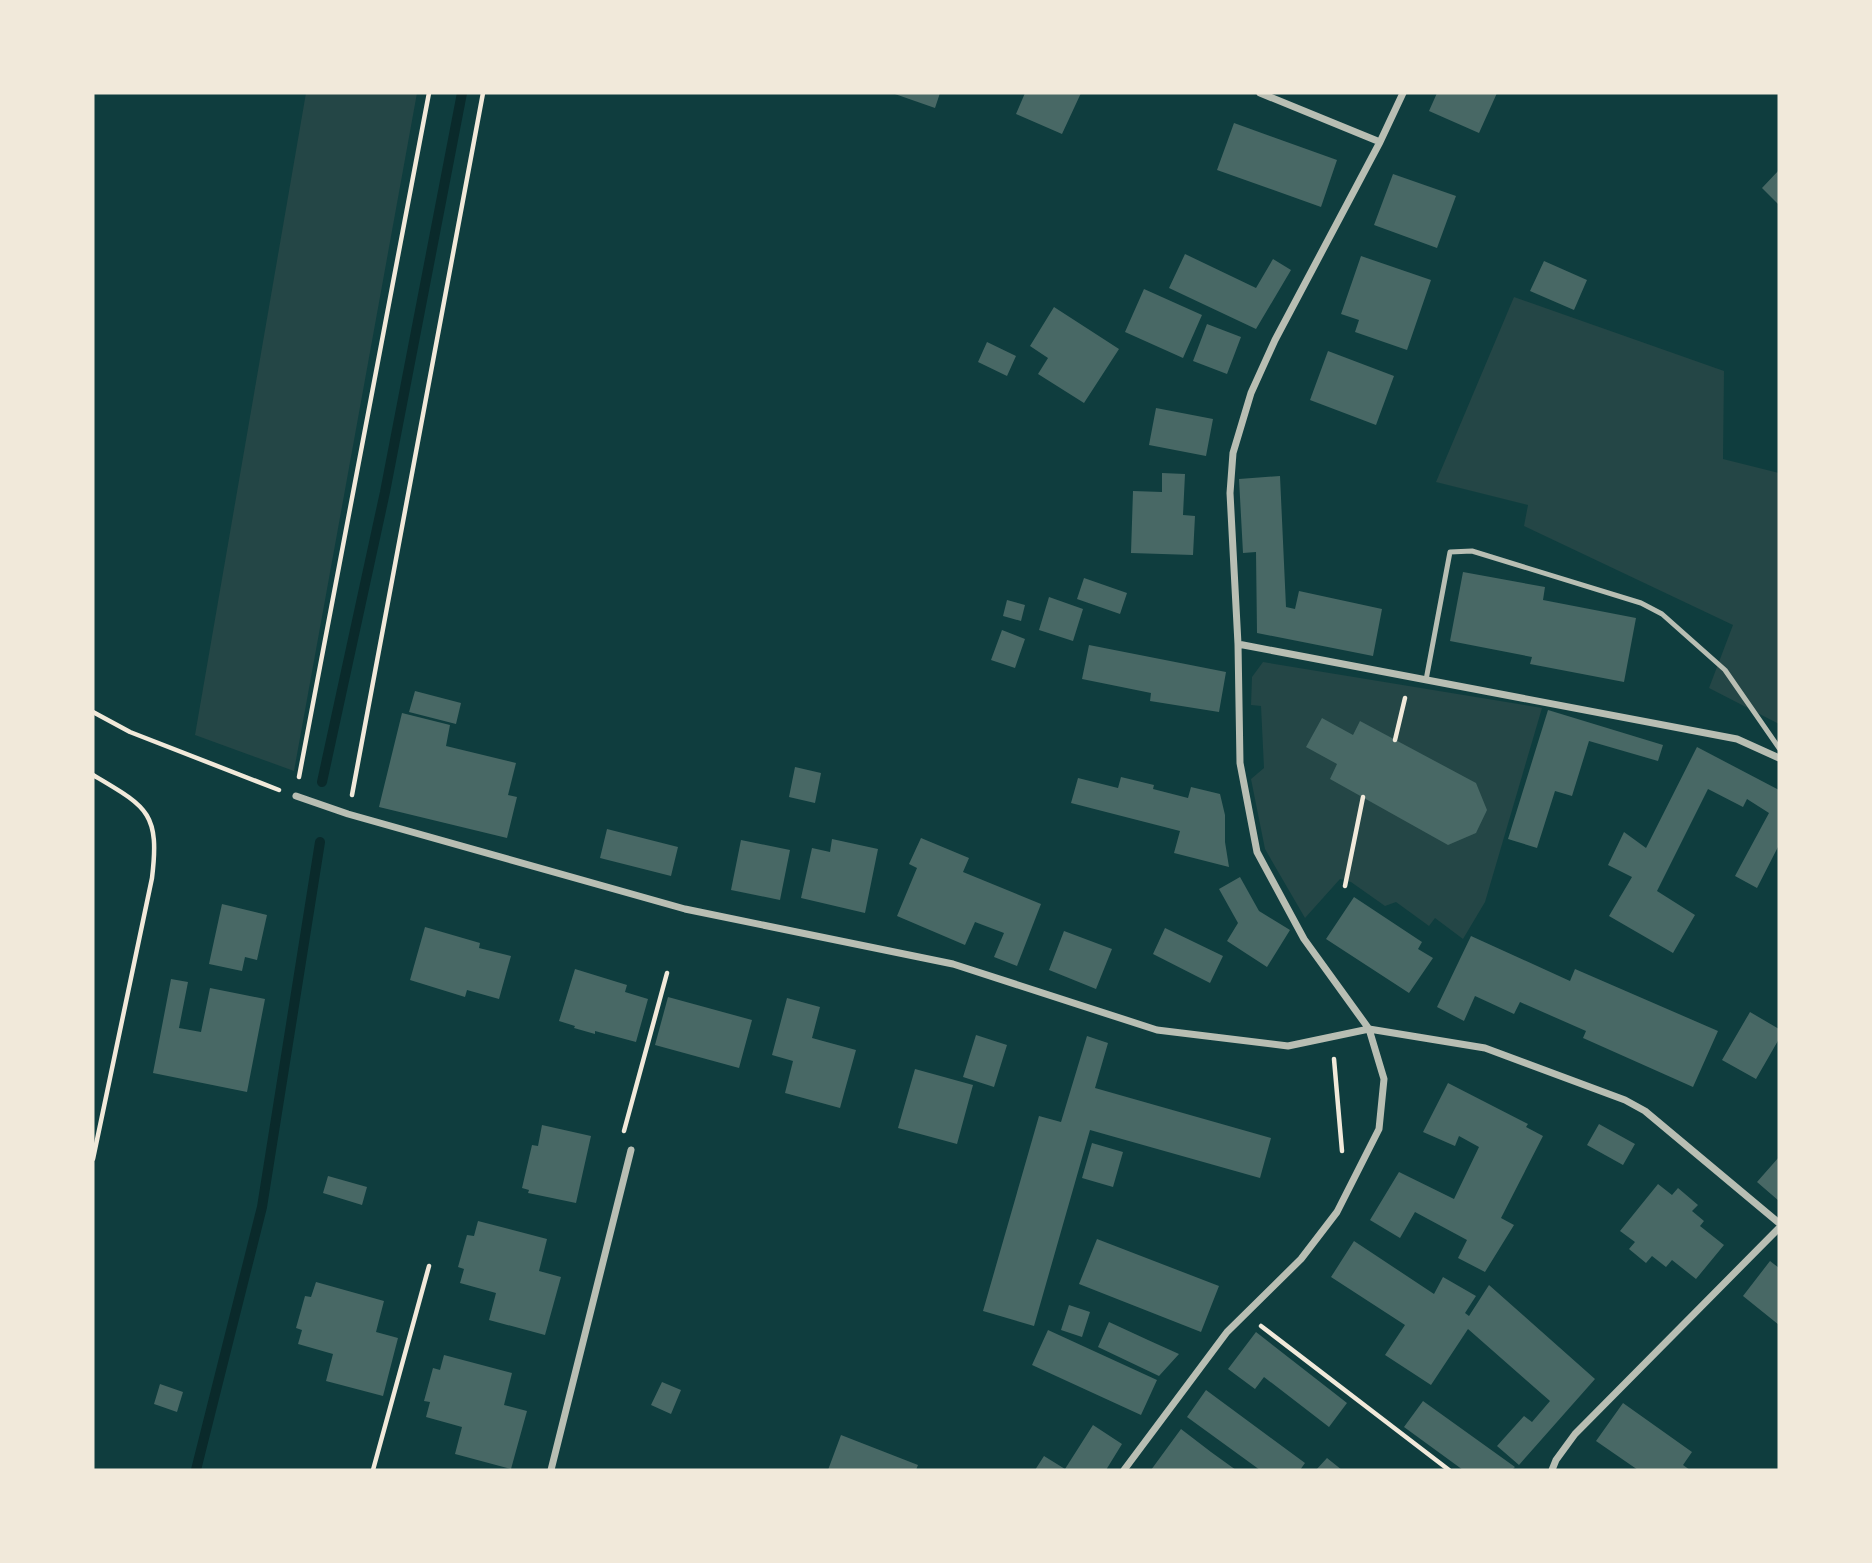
<svg xmlns="http://www.w3.org/2000/svg" width="1872" height="1563" font-family="Merriweather,serif">
  <style>
    .green { fill: #244646 }
    .lines { fill: none; stroke-linecap: round; stroke-linejoin: round }
    .stream { stroke: #0a2a2b; stroke-width: 10 }
    .building { fill: #486865 }
    .path { stroke: #f1e9da; stroke-width: 4.5 }
    .service { stroke: #b8beb3; stroke-width: 5 }
    .minor { stroke: #b8beb3; stroke-width: 7 }
  </style>
  <rect width="100%" height="100%" fill="#0f3d3e"/>
  <!-- green -->
  <path class="green" d="M306 93H417L294 771 195 735Z
    M1514 297 1724 371 1723 459 1779 473V724L1709 688 1733 625 1524 526 1528 505 1436 482Z
    M1263 662 1542 708 1485 902 1463 939 1435 918 1429 926 1396 902 1385 906 1351 882 1340 879 1305 918 1265 849 1251 779 1264 768 1261 706 1251 705 1252 677Z"/>
  <g class="lines">
    <!-- stream -->
    <path class="stream" d="M322 782 385 492 462 93
      M196 1470 262 1207 320 842"/>
  </g>
  <!-- building -->
  <path class="building" d="M892 93H940L935 108Z
    M1025 93H1081L1062 134 1016 114Z
    M1437 93H1497L1479 133 1429 111Z
    M1234 123 1337 160 1321 207 1217 170Z
    M1779 170V205L1762 188Z
    M1393 174 1456 196 1437 248 1374 225Z
    M1185 254 1256 288 1273 259 1291 270 1256 329 1169 288Z
    M1361 256 1431 280 1407 350 1355 332 1359 320 1341 314Z
    M1544 261 1587 280 1574 310 1530 291Z
    M1144 289 1202 315 1183 358 1125 332Z
    M1054 307 1119 349 1084 403 1038 374 1048 358 1030 346Z
    M1207 324 1241 337 1227 374 1193 361Z
    M987 342 1016 356 1007 376 978 362Z
    M1328 351 1394 376 1376 425 1310 400Z
    M1156 408 1213 419 1206 456 1149 445Z
    M1162 473 1185 474 1183 515 1195 516 1193 555 1131 553 1133 491 1162 492Z
    M1280 476 1286 607 1295 609 1299 591 1382 609 1373 656 1257 633 1256 552 1243 553 1239 479Z
    M1463 572 1545 587 1543 600 1636 618 1624 682 1530 664 1532 657 1450 641Z
    M1084 578 1127 593 1120 614 1077 599Z
    M1049 597 1083 609 1073 641 1039 630Z
    M1007 600 1025 605 1021 621 1003 616Z
    M1002 630 1025 639 1015 668 991 660Z
    M1089 645 1226 672 1219 712 1150 701 1151 693 1082 679Z
    M415 691 461 703 456 724 409 712Z
    M1548 710 1663 745 1658 761 1589 741 1572 796 1555 791 1537 848 1508 839Z
    M402 713 450 725 446 746 516 763 508 795 517 797 507 838 379 807Z
    M1322 718 1353 735 1360 721 1476 783 1487 810 1476 833 1448 845 1330 779 1337 764 1306 747Z
    M1697 747 1779 790V845L1757 888 1735 876 1769 813 1747 799 1743 807 1708 789 1657 891 1695 915 1673 953 1609 916 1632 877 1608 865 1624 832 1646 848Z
    M795 767 821 773 815 803 789 797Z
    M1121 777 1154 785 1153 789 1188 798 1191 787 1220 794 1225 815V842L1229 867 1174 853 1180 831 1071 803 1078 778 1118 788Z
    M607 829 678 847 671 876 600 858Z
    M921 838 969 858 963 872 1041 904 1017 966 994 957 1004 933 975 922 965 945 897 916 917 868 909 864Z
    M832 839 878 849 865 913 801 898 812 848 830 852Z
    M741 840 790 850 780 900 731 890Z
    M1240 877 1259 911 1290 930 1267 967 1227 941 1238 923 1219 889Z
    M1354 897 1422 942 1418 949 1433 958 1409 993 1326 939Z
    M222 904 267 915 257 960 245 957 242 971 209 964Z
    M425 927 480 943 479 948 511 956 499 999 467 990 465 997 410 980Z
    M1165 928 1223 956 1210 983 1153 954Z
    M1064 931 1112 949 1096 989 1049 970Z
    M1471 936 1570 981 1575 969 1718 1031 1693 1087 1583 1038 1586 1031 1520 1002 1514 1014 1475 996 1464 1021 1437 1007Z
    M575 969 627 985 625 992 648 999 636 1042 595 1031V1034L574 1028 575 1026 559 1021Z
    M171 979 188 982 179 1028 201 1032 210 988 265 999 247 1092 153 1073Z
    M668 997 752 1020 739 1068 655 1045Z
    M787 998 820 1007 812 1038 856 1050 840 1108 785 1093 793 1061 772 1055Z
    M1750 1012 1779 1029V1039L1756 1079 1722 1060Z
    M976 1035 1007 1045 994 1087 963 1077Z
    M1087 1036 1108 1043 1095 1088 1271 1138 1260 1178 1090 1130 1034 1326 983 1311 1039 1116 1061 1122Z
    M915 1069 973 1085 957 1144 898 1128Z
    M1448 1083 1528 1124 1526 1127 1543 1136 1501 1218 1514 1225 1485 1272 1458 1258 1467 1240 1415 1212 1400 1238 1370 1220 1399 1172 1454 1199 1479 1147 1459 1136 1455 1146 1423 1132Z
    M1599 1124 1635 1144 1623 1165 1587 1145Z
    M542 1125 591 1136 576 1203 528 1193 529 1190 522 1188 532 1145 538 1146Z
    M1092 1143 1123 1152 1113 1187 1082 1178Z
    M1779 1157V1201L1757 1182Z
    M328 1176 367 1187 362 1205 323 1193Z
    M1658 1184 1672 1195 1678 1188 1698 1205 1692 1211 1704 1221 1700 1226 1724 1245 1696 1279 1672 1260 1666 1267 1652 1256 1646 1263 1629 1249 1635 1242 1620 1231Z
    M478 1221 547 1239 539 1271 561 1277 545 1335 489 1320 496 1293 460 1283 464 1269 458 1267 467 1235 474 1236Z
    M1097 1239 1219 1286 1201 1332 1079 1284Z
    M1354 1241 1434 1294 1443 1277 1476 1296 1465 1313 1469 1316 1489 1285 1595 1379 1519 1465 1497 1446 1524 1416 1532 1422 1550 1401 1468 1329 1431 1385 1385 1355 1405 1325 1331 1277Z
    M1770 1261 1779 1268V1325L1743 1296Z
    M316 1282 384 1301 376 1332 398 1338 383 1396 326 1381 333 1354 298 1344 302 1330 296 1328 305 1296 311 1297Z
    M1069 1305 1090 1312 1082 1337 1061 1330Z
    M1109 1322 1148 1340 1179 1354 1159 1376 1098 1347Z
    M1048 1330 1157 1380 1141 1415 1032 1365Z
    M1256 1332 1347 1403 1329 1427 1264 1377 1255 1389 1228 1369Z
    M444 1355 512 1373 504 1405 527 1411 511 1469 455 1454 462 1427 426 1417 430 1402 424 1401 433 1368 440 1370Z
    M662 1382 681 1390 671 1414 651 1405Z
    M160 1384 183 1392 177 1412 154 1404Z
    M1206 1390 1305 1463 1300 1470H1260L1187 1417Z
    M1423 1401 1515 1467 1512 1470H1463L1404 1427Z
    M1623 1403 1692 1452 1683 1465 1690 1470H1638L1596 1441Z
    M1093 1425 1122 1444 1106 1470H1035L1044 1456 1065 1469Z
    M1181 1429 1211 1452 1236 1470H1151Z
    M841 1435 918 1465 916 1470H828Z
    M1327 1458 1342 1470H1316Z"/>
  <g class="lines">
    <!-- path -->
    <path class="path" d="M93 712 130 732 279 790
      M1395 740 1405 698
      M93 775C147 807 160 812 152 878L93 1159
      M299 777 429 93
      M352 795 483 93
      M1345 886 1363 797
      M1334 1059 1342 1151
      M624 1131 667 973
      M1261 1326 1449 1470
      M373 1470 429 1266"/>
    <!-- service -->
    <path class="service" d="M1426 680 1450 552 1472 551 1641 603 1662 614 1725 670 1779 748"/>
    <!-- minor -->
    <path class="minor" d="M1260 93 1380 142
      M1238 644 1737 739 1779 758
      M296 796 348 814 685 909 953 964 1157 1030 1288 1046 1369 1029 1485 1048 1625 1100 1645 1111 1779 1223
      M551 1470 631 1150
      M1124 1470 1227 1332 1301 1259 1337 1212 1379 1129 1384 1079 1369 1029 1304 939 1257 852 1240 763 1238 644 1230 493 1233 453 1251 393 1275 340 1380 142 1403 93
      M1552 1470 1556 1460 1575 1434 1779 1228"/>
  </g>
  <!-- border -->
  <rect width="1872" height="1563" fill="none" stroke="#f1e9da" stroke-width="189"/>
</svg>
